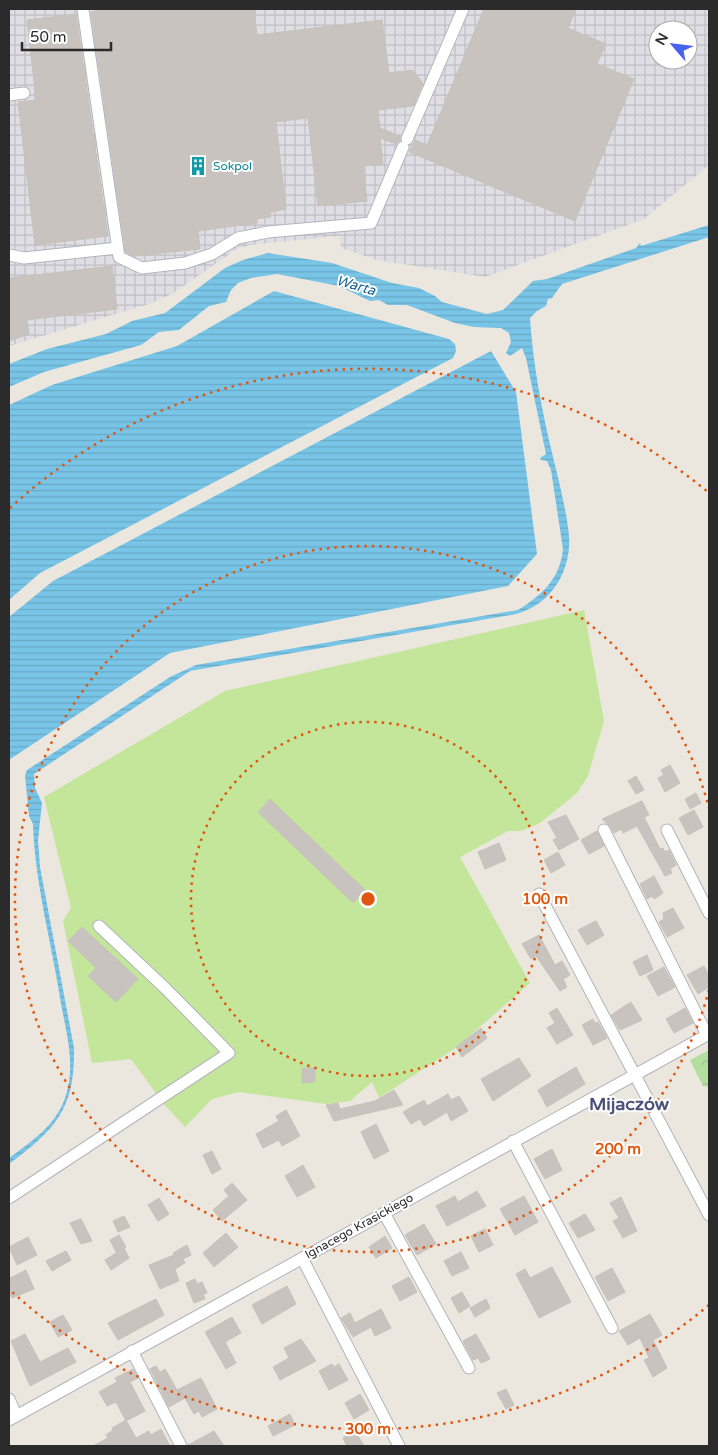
<svg xmlns="http://www.w3.org/2000/svg" width="718" height="1455" font-family="'Varela Round',sans-serif">
  <style>
    .industrial { fill: url(#industrial-grid); fill-rule: evenodd }
    .forest { fill: url(#forest-crowns) }
    .pitch { fill: #c3e69a }
    .water { fill: url(#water-rules) }
    .building { fill: #c8c3be; stroke: #c7c2b8 }
    .lines { fill: none; stroke-linecap: round; stroke-linejoin: round }
    .minor-casing { stroke: #b1b4be; stroke-width: 13 }
    .minor { stroke: #fff; stroke-width: 11 }
    .ring { fill: none; stroke: #df570e; stroke-width: 2.5; stroke-dasharray: 2.5 5 }
    .labels { text-anchor: middle; stroke-width: 4; stroke-linejoin: round; paint-order: stroke }
    .culture-label { font-size: 12px; fill: #0d838f; stroke: #fff; text-anchor: start }
    .street-label { font-size: 12px; fill: #2b2b2b; stroke: #fff }
    .water-label { font-size: 14px; font-style: italic; fill: #166495; stroke: #fff }
    .district-label { font-size: 18px; font-weight: bold; fill: #4e5479; stroke: #fff }
    .centre { fill: #df570e; stroke: #fff; stroke-width: 2.5 }
    .ring-label { font-size: 15px; text-anchor: middle; font-weight: bold; fill: #df570e; stroke: #fff; stroke-width: 4; stroke-linejoin: round; paint-order: stroke }
  </style>
  <defs>
    <pattern id="industrial-grid" width="8" height="8" patternUnits="userSpaceOnUse" patternTransform="scale(1.25)"><rect width="8" height="8" fill="#e0dee5"/><path d="M0 4h8M4 0v8" fill="none" stroke="#c0bfc5"/></pattern>
    <pattern id="forest-crowns" width="20" height="18" patternUnits="userSpaceOnUse" patternTransform="scale(1.25)"><rect width="20" height="18" fill="#b2df9e"/><path d="M2 6a3 3 0 1 1 6 0M12 15a3 3 0 1 1 6 0" fill="none" stroke="#99c088"/></pattern>
    <pattern id="water-rules" width="6" height="5" patternUnits="userSpaceOnUse" patternTransform="scale(1.25)"><rect width="6" height="5" fill="#78c5e7"/><path d="M0 2.5h6" fill="none" stroke="#68a9c6"/></pattern>
  </defs>
  <rect width="100%" height="100%" fill="#ece7de"/>
  <!-- industrial -->
  <path class="industrial" d="M9 9H709V165L644 219 485 277 377 260 341 248 340 236 250 245 237 249 172 294 149 304 9 346ZM658 30H688V60H658Z"/>
  <!-- forest -->
  <path class="forest" d="M709 1050V1087L703 1086 690 1060Z"/>
  <!-- pitch -->
  <path class="pitch" d="M584 610 604 721 588 776 577 793 540 823 521 831H508L460 857 530 983 457 1047 379 1098 372 1082 350 1101 326 1104 239 1092 212 1099 185 1127 163 1103 131 1059 92 1063 63 921 71 908 44 797 225 691Z"/>
  <!-- water -->
  <path class="water" d="M709 225V237L562 284 552 298 548 299 546 306 537 311 530 318C533 365 542 411 553 457 558 478 571 527 569 547 567 578 547 606 516 614L190 671 34 774 35 788 42 803 38 840 40 867 74 1048C75 1109 56 1129 9 1164V1158C31 1142 56 1125 65 1098 76 1066 67 1036 61 1004 52 944 35 885 33 824L29 816 25 775 27 770 170 677 196 665 518 610C542 595 560 579 563 549L551 470 547 461 541 460 540 458 546 454 526 358 522 348 510 356 506 353 511 342 509 333 501 328 474 327 455 323 407 305H388L379 300 370 301 339 286 277 274 251 278 238 283 231 290 226 302 209 306 179 330 159 332 141 345 44 372 9 387V364L47 349 106 334 132 321 165 313 225 268 243 260 268 253 332 263 392 283 419 288 435 296 442 302 487 314 503 310 533 281 547 279 636 248 640 243 641 246Z
    M274 291 449 339 455 344 456 351 453 358 40 573 9 600V405L52 385 177 346Z
    M491 351 516 392 537 554 508 586 170 653 9 760V617L53 581Z"/>
  <!-- building -->
  <path class="building" d="M97 9H254L257 35 382 20 389 73 412 70 423 83 413 106 378 110 380 128 400 136V140L396 144 380 138 383 164 363 166 367 201 318 206 308 118 276 122 286 209 270 212 271 217 257 219V223L198 231 200 249 133 256 126 252 123 234 91 12 97 11Z
    M484 9H576L568 28 606 44 597 64 634 79 575 221 409 152 415 140 427 145Z
    M76 14 108 236 35 245 18 102 36 100 27 20Z
    M112 266 117 309 27 320 29 334 9 341V278Z
    M670 765 680 783 665 792 658 778 664 775 661 770Z
    M636 776 644 790 636 794 628 781Z
    M696 793 701 803 690 809 685 799Z
    M270 799 365 890 353 903 258 812Z
    M642 801 649 815 644 817 660 849 663 848 665 852 669 850 676 865 670 869 672 873 665 876 637 826 623 833 621 829 614 833 610 826 602 819Z
    M694 810 703 827 688 835 679 818Z
    M566 815 579 839 559 850 553 840 557 838 548 822Z
    M597 831 604 846 589 854 581 840Z
    M499 843 506 860 485 869 478 852Z
    M558 852 565 865 551 873 544 860Z
    M654 876 663 893 654 899 652 896 647 899 640 884Z
    M673 908 684 928 667 937 659 922 664 919 663 913Z
    M596 921 604 935 587 945 578 930Z
    M82 927 138 979 116 1002 88 976 96 968 68 941Z
    M539 935 555 965 562 961 570 975 563 979 567 987 560 991 536 956 531 959 522 944Z
    M647 955 653 970 640 976 633 962Z
    M704 966 709 976V987L698 994 687 975Z
    M664 967 675 987 658 996 647 976Z
    M631 1002 642 1020 620 1030 611 1015Z
    M557 1008 573 1035 557 1044 547 1028 555 1023 549 1013Z
    M685 1008 693 1023 674 1033 666 1019Z
    M593 1019 595 1023 598 1022 607 1038 593 1045 582 1025Z
    M481 1028 487 1038 462 1057 456 1047Z
    M519 1058 531 1076 493 1101 481 1079Z
    M576 1067 585 1084 547 1107 538 1090Z
    M302 1068H315V1082L302 1083Z
    M394 1090 403 1105 334 1121 326 1105 338 1103 340 1109 375 1101Z
    M448 1094 451 1100 459 1096 468 1111 451 1121 447 1112 424 1126 420 1119 411 1124 403 1112 424 1100 427 1106Z
    M286 1110 300 1136 282 1146 279 1140 263 1148 256 1134 279 1121 276 1116Z
    M376 1124 389 1151 374 1159 361 1132Z
    M552 1149 562 1170 545 1179 534 1159Z
    M212 1151 221 1169 212 1174 203 1155Z
    M303 1165 315 1187 297 1197 285 1176Z
    M232 1183 247 1200 222 1221 213 1210 229 1196 224 1190Z
    M477 1191 486 1206 447 1226 436 1206 455 1196 458 1202Z
    M524 1196 538 1222 515 1235 500 1209Z
    M621 1197 637 1231 623 1238 613 1221 619 1218 610 1203Z
    M159 1198 169 1214 158 1221 148 1205Z
    M585 1214 595 1230 578 1238 569 1223Z
    M124 1216 130 1227 118 1232 113 1221Z
    M81 1219 92 1241 81 1244 70 1223Z
    M424 1224 436 1244 417 1255 405 1235Z
    M485 1229 493 1245 479 1252 471 1236Z
    M226 1233 238 1247 214 1267 203 1253Z
    M119 1235 126 1247 116 1252 110 1240Z
    M385 1236 392 1248 376 1258 369 1247Z
    M28 1237 37 1255 17 1265 9 1247Z
    M187 1245 191 1255 183 1259 185 1263 175 1269 179 1281 160 1289 149 1265 174 1255 173 1253Z
    M124 1248 129 1258 111 1270 105 1260Z
    M66 1251 71 1260 52 1271 46 1261Z
    M461 1252 469 1268 452 1276 444 1261Z
    M552 1267 571 1302 539 1318 516 1274 525 1269 530 1278Z
    M612 1268 625 1292 608 1301 595 1277Z
    M26 1270 34 1289 12 1298 9 1291 10 1278Z
    M409 1277 417 1292 400 1301 392 1286Z
    M195 1279 197 1284 202 1282 207 1293 203 1294 205 1299 194 1303 186 1283Z
    M287 1286 296 1304 262 1324 252 1305Z
    M462 1292 470 1306 459 1313 451 1298Z
    M156 1299 164 1315 118 1340 108 1323Z
    M486 1299 490 1308 475 1317 470 1308Z
    M381 1309 391 1328 375 1336 371 1327 353 1337 341 1318 350 1313 355 1323Z
    M650 1314 662 1335 653 1340 667 1368 653 1377 644 1360 649 1358 640 1338 628 1345 619 1331Z
    M63 1315 72 1330 58 1337 50 1322Z
    M232 1317 241 1333 225 1342 236 1363 226 1369 205 1332Z
    M25 1334 40 1362 68 1348 76 1362 30 1386 11 1341Z
    M476 1334 490 1359 481 1363 478 1358 473 1360 463 1341Z
    M301 1339 316 1361 280 1380 273 1367 289 1358 284 1348Z
    M332 1364 334 1367 339 1364 348 1380 329 1390 319 1371Z
    M156 1366 160 1372 165 1369 177 1390 201 1378 217 1409 202 1417 199 1411 194 1414 185 1398 169 1407 150 1369Z
    M133 1369 138 1378 130 1382 145 1411 126 1421 116 1402 107 1406 99 1392 117 1382 115 1378Z
    M506 1389 514 1405 506 1409 497 1393Z
    M360 1394 369 1410 354 1419 345 1403Z
    M290 1414 295 1425 273 1436 268 1426Z
    M126 1420 136 1438 149 1431 151 1435 161 1429 170 1446H93L108 1438 106 1435 113 1430 112 1428Z
    M214 1431 224 1446H188V1445Z
    M355 1431 364 1446H347L343 1438Z"/>
  <g class="lines">
    <!-- minor casing -->
    <g class="minor-casing">
      <path id="minor" d="M83 9 119 257 142 268 185 263 212 254 238 238 268 232 371 223 403 147
        M9 95 24 93
        M407 139 463 9
        M9 255 24 258 118 248
        M604 830 707 1035
        M667 830 709 913
        M539 894 709 1215
        M513 1141 612 1328
        M9 1198 229 1053 165 988 99 926
        M384 1213 469 1368
        M302 1258 399 1446
        M132 1351 181 1446
        M9 1399 16 1415
        M9 1420 709 1034"/>
    </g>
    <!-- minor -->
    <use href="#minor" class="minor"/>
  </g>
  <!-- distance rings -->
  <g class="ring">
    <circle cx="368" cy="899" r="177"/>
    <path d="M709 990A353 353 0 1 1 709 808"/>
    <path d="M709 1305A530 530 0 0 1 10 1290M10 508A530 530 0 0 1 709 493"/>
  </g>
  <!-- icons -->
  <defs>
    <g id="building-bare" transform="scale(1.5)"><path d="M-4-6H4V6H1V3H-1V6H-4ZM-2.5-4.3h1.7v1.8h-1.7ZM.8-4.3h1.7v1.8H.8ZM-2.5-1h1.7V.8h-1.7ZM.8-1h1.7V.8H.8Z" fill="#0f9aa8" stroke="#fff" stroke-width="2.5" paint-order="stroke"/></g>
  </defs>
  <g fill-rule="evenodd">
    <use href="#building-bare" x="198" y="166"/>
  </g>
  <g class="labels">
    <!-- culture labels -->
    <g class="culture-label">
      <text x="213" y="170">Sokpol</text>
    </g>
    <!-- street labels -->
    <g class="street-label">
      <text transform="translate(359 1226) rotate(-29)" y="4">Ignacego Krasickiego</text>
    </g>
    <!-- water labels -->
    <g class="water-label">
      <text transform="translate(356 285) rotate(16)" y="5">Warta</text>
    </g>
    <!-- district labels -->
    <g class="district-label">
      <text x="629" y="1110">Mijaczów</text>
    </g>
  </g>
  <circle cx="368" cy="899" r="8" class="centre"/>
  <g class="ring-label">
    <text x="545" y="904">100 m</text>
    <text x="618" y="1154">200 m</text>
    <text x="368" y="1434">300 m</text>
  </g>
  <!-- border -->
  <rect width="718" height="1455" fill="none" stroke="#2b2b2b" stroke-width="20"/>
  <!-- north arrow -->
  <g transform="translate(673 45) rotate(298)"><circle r="24" fill="#ffffff" stroke="#aaaaaa"/>
  <path d="M0-4L9 19L0 12L-9 19Z" fill="#4861ef"/>
  <text y="-8" font-size="14" font-weight="bold" text-anchor="middle" fill="#2b2b2b">N</text>
  </g>
  <!-- scale -->
  <path d="M22 42v8h89v-8" fill="none" stroke="#2b2b2b" stroke-width="2.5"/>
  <text x="30" y="42" font-size="15" fill="#2b2b2b" stroke="#ffffff" stroke-width="4" paint-order="stroke">50 m</text>
</svg>
